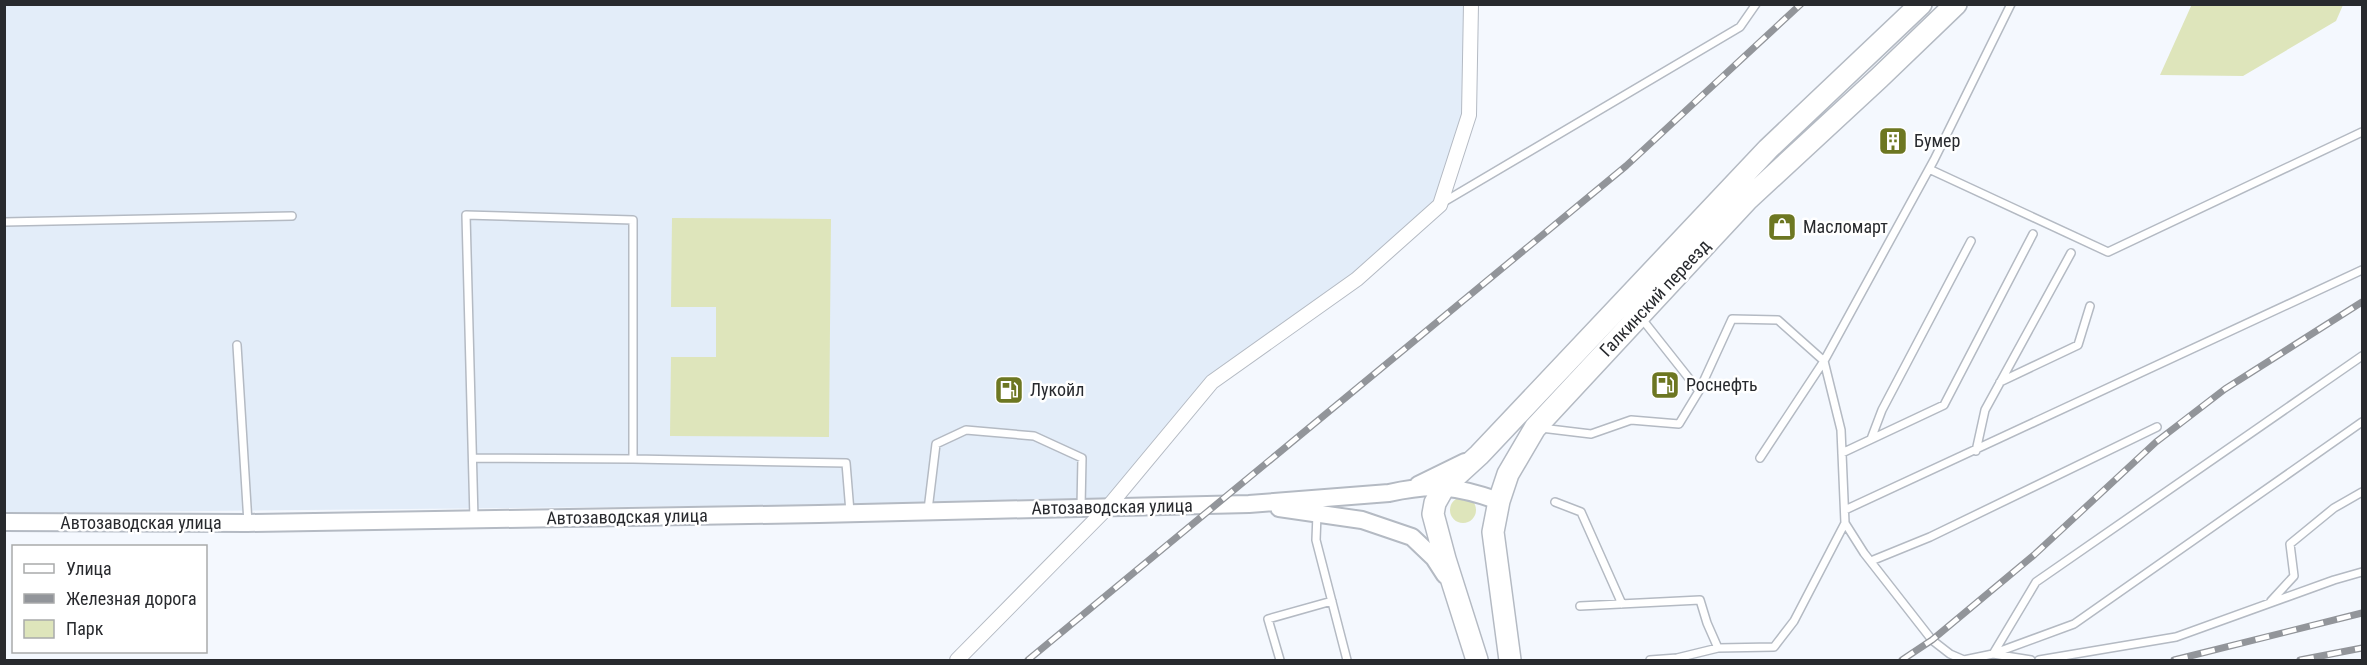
<svg xmlns="http://www.w3.org/2000/svg" width="2367" height="665" font-family="'Roboto Condensed',sans-serif">
  <style>
    .built { fill: #e3edf9 }
    .green { fill: #dee5bb }
    .lines { fill: none; stroke-linecap: round; stroke-linejoin: round }
    .service-casing { stroke: #b4bac3; stroke-width: 10 }
    .minor-casing { stroke: #b4bac3; stroke-width: 16 }
    .tertiary-casing { stroke: #b4bac3; stroke-width: 20 }
    .primary-casing { stroke: #b4bac3; stroke-width: 24 }
    .service { stroke: #fff; stroke-width: 7 }
    .minor { stroke: #fff; stroke-width: 14 }
    .tertiary { stroke: #fff; stroke-width: 16 }
    .primary { stroke: #fff; stroke-width: 21 }
    .rail-casing { stroke: #92959a; stroke-width: 7 }
    .rail { stroke: #fff; stroke-width: 4.5; stroke-dasharray: 14; stroke-linecap: butt }
    .labels { text-anchor: middle; stroke-width: 5; stroke-linejoin: round; paint-order: stroke }
    .poi-label { font-size: 18px; fill: #282a2e; stroke: #fff; text-anchor: start }
    .street-label { font-size: 18px; fill: #282a2e; stroke: #fff }
  </style>
  <rect width="100%" height="100%" fill="#f4f8fe"/>
  <!-- built -->
  <path class="built" d="M4 5H1465L1463 117 1436 201 1347 279 1208 378 1104 502 5 513Z"/>
  <!-- green -->
  <path class="green" d="M2192 4H2343V5L2336 21 2243 76 2160 75Z
    M672 218 831 219 829 437 670 436 671 357H716V307H671Z
    M1450 510a13 13 0 1 1 26 0a13 13 0 1 1-26 0Z"/>
  <g class="lines">
    <!-- service casing -->
    <g class="service-casing">
      <path id="service" d="M1929 169 2108 252 2362 132
        M1442 203 1740 27 1756 4
        M4 222 292 216
        M237 345 248 523
        M2000 382 2078 345 2090 306
        M1699 391 1732 319 1778 320 1824 361 1841 430 1845 523 1864 553 1932 640 1950 654 1964 660 1993 654 2031 660
        M1541 428 1591 434 1631 420 1679 424 1699 391 1642 319
        M1871 439 1882 410 1971 241
        M1976 451 1985 410 2071 253
        M1842 453 1944 405 2033 234
        M473 458 633 459
        M1760 458 1824 361 1934 160 2011 4
        M1555 502 1581 512 1622 604
        M928 510 936 444 966 430 1034 436 1082 458 1081 507
        M1845 510 2362 270
        M1317 514 1316 540 1347 660
        M474 519 466 215 633 220V459L846 463 850 512
        M1871 561 1930 537 2157 427
        M2271 601 2294 576 2290 544 2334 508 2362 492
        M1580 606 1700 600 1707 623 1718 648
        M1995 653 2074 624 2362 422
        M1993 654 2036 582 2362 356
        M1280 660 1268 619 1332 601
        M1650 660 1677 658 1718 648 1774 647 1794 621 1845 523
        M2039 660 2176 637 2334 580 2362 572"/>
    </g>
    <!-- minor casing -->
    <g class="minor-casing">
      <path id="minor" d="M957 660 1108 507 1212 382 1357 279 1440 205 1469 115 1471 4"/>
    </g>
    <!-- tertiary casing -->
    <g class="tertiary-casing">
      <path id="tertiary" d="M1418 485 1465 462
        M1279 508 1362 520 1412 537 1434 558 1445 575
        M4 522 248 523 819 514 1249 504 1389 493C1432 483 1457 486 1499 501"/>
    </g>
    <!-- primary casing -->
    <g class="primary-casing">
      <path id="primary" d="M1477 660 1445 559 1433 514 1435 503 1444 487 1479 455 1768 149 1921 4
        M1510 660 1493 532 1499 501 1508 474 1535 428 1747 200 1879 78 1956 4"/>
    </g>
    <!-- service -->
    <use href="#service" class="service"/>
    <!-- minor -->
    <use href="#minor" class="minor"/>
    <!-- tertiary -->
    <use href="#tertiary" class="tertiary"/>
    <!-- primary -->
    <use href="#primary" class="primary"/>
    <!-- rail casing -->
    <g class="rail-casing">
      <path id="rail" d="M1028 660 1626 166 1801 4
        M1902 660 1932 640 2034 555 2156 442 2225 389 2362 302
        M2174 660 2362 613
        M2300 660 2362 648"/>
    </g>
    <!-- rail -->
    <use href="#rail" class="rail"/>
  </g>
  <!-- icons -->
  <defs>
    <g id="building-square" transform="scale(1.5)"><rect x="-9" y="-9" width="18" height="18" rx="4" fill="#6d7722" stroke="#fff"/><path d="M-4-6H4V6H1V3H-1V6H-4ZM-2.5-4.3h1.7v1.8h-1.7ZM.8-4.3h1.7v1.8H.8ZM-2.5-1h1.7V.8h-1.7ZM.8-1h1.7V.8H.8Z" fill="#fff"/></g>
    <g id="shop-square" transform="scale(1.5)"><rect x="-9" y="-9" width="18" height="18" rx="4" fill="#6d7722" stroke="#fff"/><path d="M-5-2.5h2.3a2.7 3.5 0 0 1 5.4 0H5L5.5 6h-11ZM-1.5-2.5h3a1.5 2.3 0 0 0-3 0Z" fill="#fff"/></g>
    <g id="fuel-square" transform="scale(1.5)"><rect x="-9" y="-9" width="18" height="18" rx="4" fill="#6d7722" stroke="#fff"/><path d="M-5.5-6h7V0h2V4h1.3V-2.5L3-4.5l.8-.8L6-3V5H2.5V1h-1V6h-7ZM-4.2-4.7v3.2H.2V-4.7Z" fill="#fff"/></g>
  </defs>
  <g fill-rule="evenodd">
    <use href="#building-square" x="1893" y="141"/>
    <use href="#shop-square" x="1782" y="227"/>
    <use href="#fuel-square" x="1665" y="385"/>
    <use href="#fuel-square" x="1009" y="390"/>
  </g>
  <g class="labels">
    <!-- poi labels -->
    <g class="poi-label">
      <text x="1914" y="147">Бумер</text>
      <text x="1803" y="233">Масломарт</text>
      <text x="1686" y="391">Роснефть</text>
      <text x="1030" y="396">Лукойл</text>
    </g>
    <!-- street labels -->
    <g class="street-label">
      <text transform="translate(1655 298) rotate(-47)" y="6">Галкинский переезд</text>
      <text transform="translate(1112 507) rotate(-1)" y="6">Автозаводская улица</text>
      <text transform="translate(627 517) rotate(-1)" y="6">Автозаводская улица</text>
      <text x="141" y="529">Автозаводская улица</text>
    </g>
  </g>
  <!-- border -->
  <rect width="2367" height="665" fill="none" stroke="#282a2e" stroke-width="12"/>
  <!-- legend -->
  <rect x="12" y="545" width="195" height="108" fill="#ffffff" stroke="#a9aaab" stroke-width="1.5"/>
  <rect x="24" y="564" width="30" height="9" fill="#ffffff" stroke="#a9aaab" stroke-width="1.5"/>
  <text x="66" y="575" font-size="18" fill="#282a2e">Улица</text>
  <rect x="24" y="594" width="30" height="9" fill="#92959a" stroke="#a9aaab" stroke-width="1.5"/>
  <text x="66" y="605" font-size="18" fill="#282a2e">Железная дорога</text>
  <rect x="24" y="620" width="30" height="18" fill="#dee5bb" stroke="#a9aaab" stroke-width="1.5"/>
  <text x="66" y="635" font-size="18" fill="#282a2e">Парк</text>
</svg>
